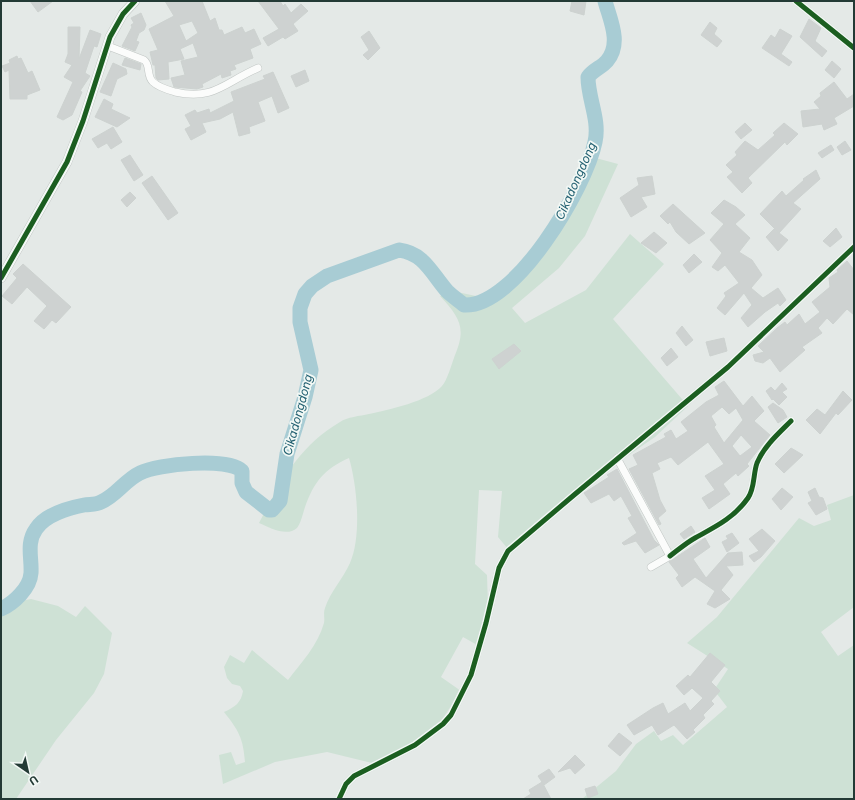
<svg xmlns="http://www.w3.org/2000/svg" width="855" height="800" font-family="Inter,sans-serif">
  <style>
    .green { fill: #cee1d5 }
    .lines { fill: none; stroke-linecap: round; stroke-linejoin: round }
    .river { stroke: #a8ccd4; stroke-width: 15 }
    .building { fill: #ced2d1; stroke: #cdd2d0; fill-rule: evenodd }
    .minor-casing { stroke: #c1c6c4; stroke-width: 8 }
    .tertiary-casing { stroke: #c1c6c4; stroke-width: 10 }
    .minor { stroke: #fbfcfb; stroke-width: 7 }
    .tertiary { stroke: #fbfcfb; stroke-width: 9 }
    .cycleway-casing { stroke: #f2f8f5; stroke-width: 8 }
    .cycleway { stroke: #1b5e20; stroke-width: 5 }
    .labels { text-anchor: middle; stroke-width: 3.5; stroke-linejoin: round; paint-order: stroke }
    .water-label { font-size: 12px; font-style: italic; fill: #226071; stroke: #f2f8f5 }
  </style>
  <rect width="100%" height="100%" fill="#e4e9e7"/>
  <!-- green -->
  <path class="green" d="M592 157 618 164 585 236 559 268 512 308 525 323 586 290 630 234 664 264 613 319 688 406 655 437 610 468 508 549 498 537 502 491 479 490 475 564 487 575 488 606 479 646 463 637 441 677 461 691 437 727 412 749 372 763 327 752 275 762 223 784 219 755 231 752 236 765 245 762C243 738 239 731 224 712 235 707 241 703 243 691L240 686 232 684 227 678 224 667 230 655 244 663 252 650 288 680C301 663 318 645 324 623 325 618 323 613 325 608 330 592 343 579 350 563 362 536 357 485 349 458 324 469 314 482 305 507 303 513 301 523 297 528 287 537 270 528 259 523 280 482 299 446 340 422 347 417 360 416 369 414 388 410 429 401 442 386 447 381 452 363 455 355 467 327 459 317 440 296L457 292 476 296H488C532 258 564 207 592 157Z
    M854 495V607L821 632 838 656 854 645V799H582L616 771 636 744 654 731 661 741 673 735 683 745 727 707 714 690 728 669 687 643 717 617 799 518 814 526 831 520 827 505Z
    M31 599 58 606 76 617 85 606 112 633 104 674 94 693 56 740 16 799H1V605Z"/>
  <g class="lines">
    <!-- river -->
    <path class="river" d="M1 609C14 603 30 588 31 573 32 558 26 543 36 529 45 515 68 508 84 505 90 504 96 505 101 502 116 496 125 480 140 473 158 464 228 457 242 471V483L246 492 269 510H272L280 501 287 454 305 397 311 370 300 322V308L305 294 312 286 327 276 399 250C424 253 432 274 447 291 452 296 458 300 464 305 515 308 586 187 595 142 600 120 588 99 588 77 593 70 602 67 607 61 622 43 610 20 605 1"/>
  </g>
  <!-- building -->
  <path class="building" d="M30 1H53L38 12Z
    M165 1H202L210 21 215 18 219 30H222L224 35 242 27 245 33 254 29 261 44 250 49 253 58 234 65 236 69 230 71 231 75 222 78 221 74 202 84 203 87 197 89 174 87 171 78 185 75 181 61 198 57 193 43 180 49 184 59 168 62 169 79 158 80 156 78 155 65H153L150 52 158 50 149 29 174 16ZM192 21 198 33 186 41 179 25Z
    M258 1H280L283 6 285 4 291 13 301 4 308 11 293 24 298 31 285 39 283 37 268 46 263 38 279 29Z
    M572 1H586L584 15 570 11Z
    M141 13 146 25 144 30 139 33 136 41 139 42 135 51 122 46 132 27 131 25 134 23 131 18Z
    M809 19 821 28 815 41 827 51 822 57 800 37Z
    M710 22 717 28 714 34 722 41 717 47 701 35Z
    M68 27H80L79 59 90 30 101 34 97 47 94 46 85 73 90 76 80 91 82 92 72 115 63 120 57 117 73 82 64 77 72 65 65 62 68 54Z
    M780 29 792 36 781 54 792 62 789 66 762 48 771 35 775 38Z
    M369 31 380 48 368 60 363 55 369 50 361 37Z
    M17 56 18 59 21 58 28 73 32 71 40 90 27 95V99H10L9 70 5 72 2 66 10 63 9 60Z
    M125 58 141 64 140 70 122 65Z
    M832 61 841 69 834 78 825 70Z
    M113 63 126 69 127 74 117 79 111 96 100 92Z
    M305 70 309 81 296 87 291 76Z
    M273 72 289 108 278 113 272 96 258 102 265 121 249 127 250 133 239 136 233 112 220 119 202 123 206 132 191 140 185 129 191 126 185 115 195 110 197 113 209 109 210 113 234 101 231 92 265 79 263 76Z
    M834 82 847 99 854 94V106L834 118 837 124 824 130 822 124 803 127 801 111 820 109 814 102 821 96 820 93Z
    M104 99 113 104 111 109 130 118 117 127 95 117Z
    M745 123 752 130 741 139 735 132Z
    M784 123 798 134 787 145 785 142 748 178 752 183 742 193 727 177 733 172 726 165 737 155 735 152 745 141 758 150 775 135 773 133Z
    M113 127 122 142 111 149 107 143 98 148 92 139Z
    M845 141 851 150 842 155 837 147Z
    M831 145 834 150 822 158 818 153Z
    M130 155 143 175 134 181 121 160Z
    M816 170 820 179 793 203 801 209 779 233 760 214 782 191 786 196 804 180 803 179Z
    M152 176 178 213 168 220 142 183Z
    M652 176 655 194 641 197 647 207 631 217 620 198 639 185 637 178Z
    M130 192 136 198 127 207 121 200Z
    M724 200 736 207 745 215 735 224 750 238 739 252 752 260 762 275 751 288 763 298 778 288 786 300 780 306 778 303 765 312 748 327 741 318 752 305 744 293 725 315 717 308 726 296 724 293 739 283 725 265 718 271 712 267 722 253 710 240 724 224 711 213Z
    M673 204 705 233 689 244 676 232 670 222 668 224 660 216Z
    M836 228 842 237 830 247 823 241Z
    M774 229 788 240 778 251 766 237Z
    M654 232 667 243 656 253 641 243Z
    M694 254 702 262 689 273 683 265Z
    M847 261 854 270V315L847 309 833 324 827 318 818 328 822 333 802 347 805 350 780 372 770 358 763 363 755 361 753 355 764 352 758 346 777 328 785 322 787 325 799 314 805 324 820 312 812 302 830 287 829 278 838 272 837 270Z
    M23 264 71 307 56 323 52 320 44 329 34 321 47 306 27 287 12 304 2 296 17 278 13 274Z
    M682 326 693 340 686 346 676 333Z
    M724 338 727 351 710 356 706 342Z
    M514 344 521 351 499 369 492 359Z
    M671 348 678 357 667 366 661 358Z
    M724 381 743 406 752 396 764 411 754 421 770 435 747 464 749 466 738 476 736 473 723 484 730 494 709 509 702 498 715 490 705 476 724 464 708 442 678 465 671 457 657 463 660 469 652 473 660 500 666 511 658 518 661 524 659 525 629 469 638 465 633 455 666 437 664 434 671 430 676 439 688 431 681 422 706 402 719 395 715 387ZM722 407 729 414 736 408 743 420 724 443 714 427 716 425 711 416ZM741 435 752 447 740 456 732 446Z
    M782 383 787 389 782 392 787 397 779 405 773 399 772 400 766 391 771 387 775 391Z
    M843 391 852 400 838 415 836 413 820 434 806 420 817 409 825 415Z
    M773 403 783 410 787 417 778 423 768 407Z
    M791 448 803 455 784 473 775 464Z
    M617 469 654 540 659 545 645 553 636 541 624 545 622 543 637 533 628 518 632 516 621 496 614 501 609 494 591 503 584 493 609 477 607 475Z
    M782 488 793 497 781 510 772 499Z
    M815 488 819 497 823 498 827 509 816 515 808 503 812 501 808 492Z
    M691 526 695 532 684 539 680 534Z
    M762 529 775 541 761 557 754 562 749 556 759 551 749 539Z
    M732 533 739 543 727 552 722 542 728 539 726 536Z
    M705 538 710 547 693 559 706 578 728 553 742 552 743 565 726 566 733 575 721 590 730 599 715 608 707 604 715 591 695 577 682 587 676 578 679 575 669 562Z
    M710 653 725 665 711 682 720 691 711 701 714 704 703 715 705 718 693 730 695 732 687 739 674 725 658 735 652 725 634 735 627 725 653 708 663 703 668 714 685 703 690 711 703 698 692 688 684 695 676 686 688 675 690 677Z
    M619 733 632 743 620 756 608 746Z
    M575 755 585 765 575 774 570 768 558 772Z
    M549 769 555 777 544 785 538 776Z
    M542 782 551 799H523L531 794 529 790Z
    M595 786 598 794 588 798 585 789Z"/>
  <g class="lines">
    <!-- minor casing -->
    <g class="minor-casing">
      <path id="minor" d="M796 1 854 48
        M108 46 144 60C151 65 146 76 153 82 158 87 168 90 175 92 214 101 225 82 258 68
        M617 458 670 556 651 567
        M670 556C678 550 686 543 695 538 715 527 734 518 748 498 755 488 753 474 757 463 764 446 779 433 791 421
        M339 799 346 784 354 776 415 745 443 724 451 715 471 675 486 623 499 568 508 551 574 495 728 367 854 247"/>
    </g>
    <!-- tertiary casing -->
    <g class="tertiary-casing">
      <path id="tertiary" d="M1 278 67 162 83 121 110 37 123 14 135 1"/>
    </g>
    <!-- minor -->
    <use href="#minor" class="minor"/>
    <!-- tertiary -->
    <use href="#tertiary" class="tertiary"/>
    <!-- cycleway casing -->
    <g class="cycleway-casing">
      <path id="cycleway" d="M796 1 854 48
        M1 278 67 162 83 121 110 37 123 14 135 1
        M670 556C678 550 686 543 695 538 715 527 734 518 748 498 755 488 753 474 757 463 764 446 779 433 791 421
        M339 799 346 784 354 776 415 745 443 724 451 715 471 675 486 623 499 568 508 551 574 495 728 367 854 247"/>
    </g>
    <!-- cycleway -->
    <use href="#cycleway" class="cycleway"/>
  </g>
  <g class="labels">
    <!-- water labels -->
    <g class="water-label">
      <text transform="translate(576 181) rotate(-66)" y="4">Cikadongdong</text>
      <text transform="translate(298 415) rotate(-75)" y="4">Cikadongdong</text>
    </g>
  </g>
  <!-- border -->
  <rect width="855" height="800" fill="none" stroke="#233a35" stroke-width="4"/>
  <!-- north arrow -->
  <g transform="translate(28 772) rotate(146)" stroke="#f2f8f5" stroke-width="3" paint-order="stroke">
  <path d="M0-3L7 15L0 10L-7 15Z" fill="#233a35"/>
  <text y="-6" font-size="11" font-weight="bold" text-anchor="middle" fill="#233a35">U</text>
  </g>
</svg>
